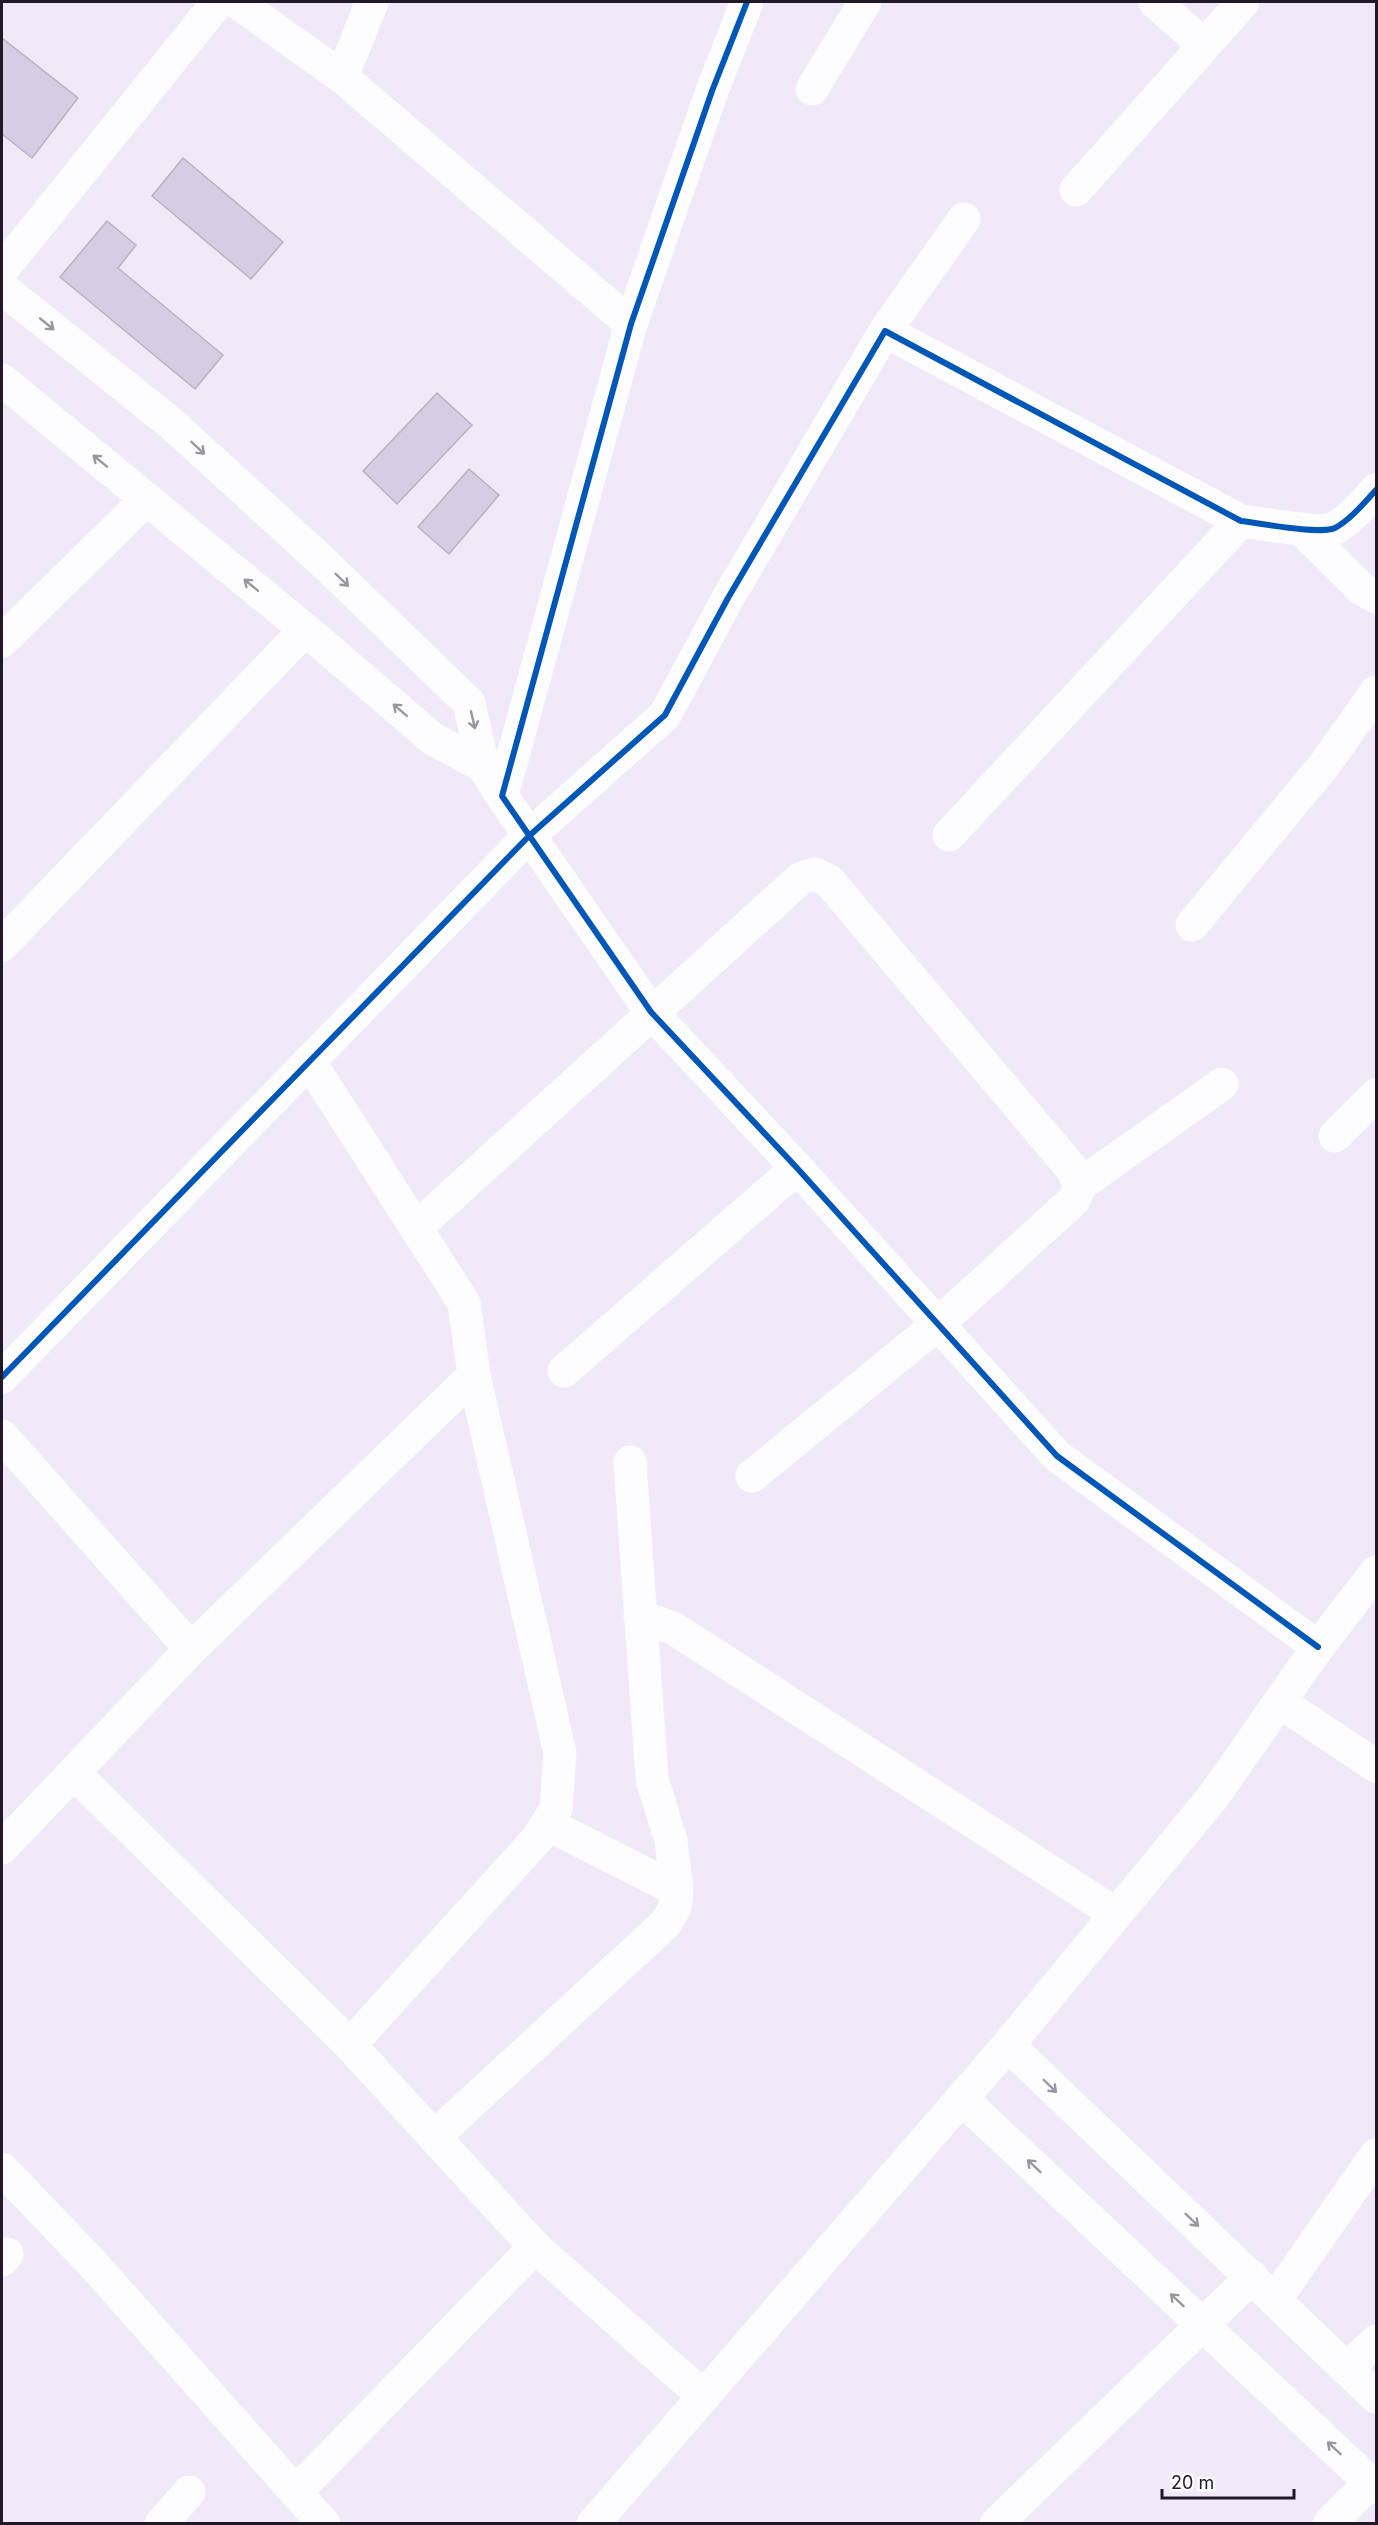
<svg xmlns="http://www.w3.org/2000/svg" width="1378" height="2525" font-family="Inter,sans-serif">
  <style>
    .building { fill: #d6cce3; stroke: #b9b3c1; stroke-width: 1.5 }
    .lines { fill: none; stroke-linecap: round; stroke-linejoin: round }
    .street { stroke: #fdfcfe; stroke-width: 33 }
    .secondary { stroke: #fdfcfe; stroke-width: 33 }
    .cycleway-casing { stroke: #fff; stroke-width: 10 }
    .cycleway { stroke: #0057b8; stroke-width: 6 }
    .oneway { stroke: #9a969e }
  </style>
  <rect width="100%" height="100%" fill="#f0eaf8"/>
  <!-- building -->
  <path class="building" d="M2 38 78 98 32 158 2 134Z
    M183 158 283 242 251 279 152 196Z
    M107 221 136 245 118 268 223 355 195 389 60 277Z
    M437 393 472 425 397 504 363 471Z
    M469 469 499 495 449 554 418 527Z"/>
  <g class="lines">
    <!-- street -->
    <path class="street" d="M237 2 342 77 631 324
      M1155 2 1204 45
      M342 77 372 2
      M812 89 865 2
      M1076 190 1243 2
      M2 270 218 2
      M2 288 173 425 322 561 469 703 483 766 502 796
      M885 331 964 219
      M2 380 320 642 433 739 483 766
      M1301 529 1362 589 1376 597
      M2 641 147 499
      M949 835 1241 521
      M1192 925 1325 764 1376 692
      M2 945 305 630
      M1335 1136 1376 1095
      M1080 1185 1222 1084
      M416 1228 801 878 815 874 829 881 1072 1169 1080 1185 1074 1200 938 1324 752 1476
      M564 1371 797 1168
      M2 1377 529 836 665 715 728 598 885 331 1241 521C1259 523 1321 535 1335 528 1351 519 1364 503 1376 490
      M2 1436 191 1649
      M640 1617 673 1628 1116 1914
      M1280 1702 1376 1766
      M74 1773 350 2045 535 2247 703 2396
      M547 1824 677 1890
      M2 1848 191 1649 474 1375 464 1303 309 1061
      M350 2045 538 1838 556 1809 560 1753 474 1375
      M434 2137 666 1923 675 1907 677 1890 671 1841 652 1779 630 1462
      M2 2169 92 2263 324 2524
      M2 2260 7 2254
      M1275 2300 1376 2155
      M1347 2369 1376 2341
      M296 2492 535 2247
      M161 2524 189 2492
      M996 2524 1252 2277
      M1329 2524 1371 2482"/>
    <!-- secondary -->
    <path class="secondary" d="M747 2 712 91 631 324 502 796 651 1012 797 1168 1057 1456 1318 1647
      M1008 2045 1376 2397
      M962 2099 1376 2488
      M593 2524 1008 2045 1213 1797 1318 1647 1376 1572"/>
    <!-- cycleway casing -->
    <g class="cycleway-casing">
      <path id="cycleway" d="M747 2 712 91 631 324 502 796 651 1012 797 1168 1057 1456 1318 1647
        M2 1377 529 836 665 715 728 598 885 331 1241 521C1259 523 1321 535 1335 528 1351 519 1364 503 1376 490"/>
    </g>
    <!-- cycleway -->
    <use href="#cycleway" class="cycleway"/>
  </g>
  <!-- one-way arrows -->
  <defs><path id="oneway-shaft" d="M-6 0H5M1.5-3L5.5 0L1.5 3" fill="none" stroke-width="1.6" stroke-linecap="round" stroke-linejoin="round" transform="scale(1.5)"/></defs>
  <g class="oneway">
    <use href="#oneway-shaft" transform="translate(47 324) rotate(39)"/>
    <use href="#oneway-shaft" transform="translate(198 448) rotate(43)"/>
    <use href="#oneway-shaft" transform="translate(100 461) rotate(-141)"/>
    <use href="#oneway-shaft" transform="translate(342 580) rotate(44)"/>
    <use href="#oneway-shaft" transform="translate(251 585) rotate(-141)"/>
    <use href="#oneway-shaft" transform="translate(400 710) rotate(-139)"/>
    <use href="#oneway-shaft" transform="translate(473 720) rotate(77)"/>
    <use href="#oneway-shaft" transform="translate(1050 2086) rotate(44)"/>
    <use href="#oneway-shaft" transform="translate(1034 2166) rotate(-137)"/>
    <use href="#oneway-shaft" transform="translate(1192 2220) rotate(44)"/>
    <use href="#oneway-shaft" transform="translate(1177 2300) rotate(-137)"/>
    <use href="#oneway-shaft" transform="translate(1334 2448) rotate(-137)"/>
  </g>
  <!-- border -->
  <rect width="1378" height="2525" fill="none" stroke="#201928" stroke-width="6"/>
  <!-- scale -->
  <path d="M1162 2489v9h132v-9" fill="none" stroke="#201928" stroke-width="3"/>
  <text x="1171" y="2489" font-size="18" fill="#201928" stroke="#ffffff" stroke-width="4.5" paint-order="stroke">20 m</text>
</svg>
